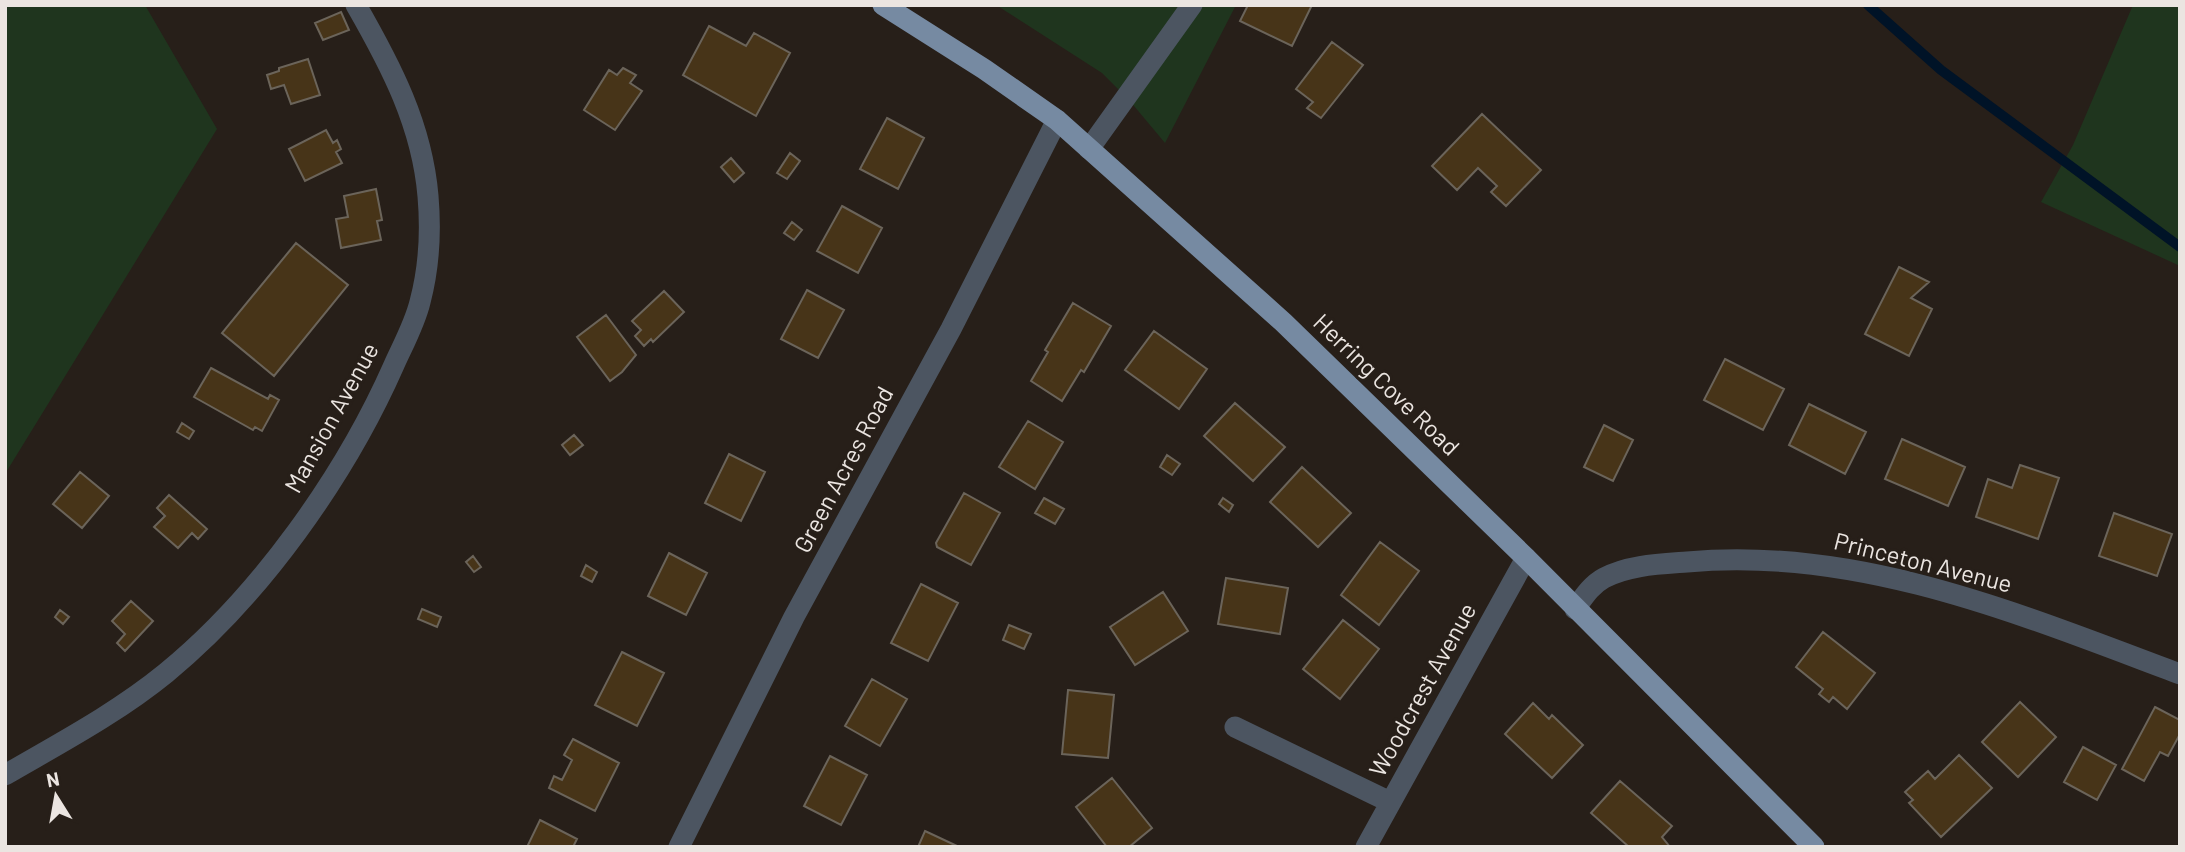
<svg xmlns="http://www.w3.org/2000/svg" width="2185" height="852" font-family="Barlow,sans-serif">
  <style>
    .green { fill: #1f351e }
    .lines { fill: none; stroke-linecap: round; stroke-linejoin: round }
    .stream { stroke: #001327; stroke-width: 10 }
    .building { fill: #473418; stroke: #6b645a; stroke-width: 2 }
    .minor { stroke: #4c5561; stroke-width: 21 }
    .major { stroke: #768aa2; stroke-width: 21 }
    .labels { text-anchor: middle; stroke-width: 6; stroke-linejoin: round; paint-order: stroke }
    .street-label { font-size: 24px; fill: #ebe5e1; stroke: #271f19 }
  </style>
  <rect width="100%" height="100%" fill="#271f19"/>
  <!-- green -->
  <path class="green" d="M5 5H145L217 129 5 474Z
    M996 5H1236L1165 143 1129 100 1102 73Z
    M2133 5H2180V266L2041 202 2073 145Z"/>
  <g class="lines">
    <!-- stream -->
    <path class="stream" d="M1868 5 1941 70 2180 247"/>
  </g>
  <!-- building -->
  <path class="building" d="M1248 5H1312L1292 46 1240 21Z
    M341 12 349 30 323 40 315 23Z
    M709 26 746 46 754 33 790 53 756 116 683 75Z
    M1332 42 1363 65 1321 118 1307 108 1313 102 1296 89Z
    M308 59 320 95 291 104 284 85 271 89 267 75 279 71V68Z
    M623 68 636 75 630 83 642 91 615 130 584 110 609 70 617 75Z
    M1482 114 1541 170 1506 206 1491 192 1497 186 1478 168 1457 190 1432 166Z
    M887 118 924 138 898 189 860 169Z
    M326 130 333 143 337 140 341 149 336 152 342 163 305 181 289 149Z
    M790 153 800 161 787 179 777 173Z
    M731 158 744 173 734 182 721 167Z
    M376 189 382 220 377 221 381 240 341 248 336 219 348 217 344 196Z
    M842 206 882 228 858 273 817 251Z
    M792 222 802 230 794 240 784 233Z
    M296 243 348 285 274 376 222 333Z
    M1899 267 1929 282 1911 298 1932 309 1909 356 1865 334Z
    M807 290 844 310 818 358 781 339Z
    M664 291 684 312 653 342 651 339 644 346 635 336 641 330 632 321Z
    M1073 303 1111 326 1084 372 1081 370 1062 401 1031 381 1048 352 1045 350Z
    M606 315 636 355 622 372 610 381 577 337Z
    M1154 331 1207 369 1179 409 1125 370Z
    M1725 359 1784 389 1763 430 1704 400Z
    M211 368 268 399 270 395 279 400 262 431 255 427 253 430 194 397Z
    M1235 403 1285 447 1253 481 1204 436Z
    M1809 404 1866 432 1845 474 1789 445Z
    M1028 421 1063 442 1035 489 999 467Z
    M182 423 194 431 189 439 177 432Z
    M1604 425 1633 440 1613 481 1584 467Z
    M574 435 583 445 570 455 562 445Z
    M1902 439 1965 467 1948 506 1885 479Z
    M729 454 765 472 741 521 705 503Z
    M1167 455 1180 464 1172 475 1160 467Z
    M2020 465 2059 478 2038 539 1976 517 1988 479 2012 488Z
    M1302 467 1351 513 1318 547 1270 502Z
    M80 472 109 496 82 528 53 504Z
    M964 493 1000 513 971 565 937 547 936 543Z
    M169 495 207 529 198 539 192 533 178 548 154 527 165 516 157 508Z
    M1044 498 1064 509 1055 524 1035 513Z
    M1223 498 1233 505 1229 512 1219 504Z
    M2114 513 2172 534 2157 576 2099 556Z
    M1380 542 1419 571 1379 625 1341 595Z
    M669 553 707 573 686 615 648 596Z
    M473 556 481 567 474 572 466 562Z
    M586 565 597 572 592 582 581 576Z
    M1226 578 1288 588 1280 634 1218 624Z
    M921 584 958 603 928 661 891 643Z
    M1163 592 1188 631 1135 665 1110 627Z
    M131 601 153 621 125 651 117 643 125 634 112 621Z
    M422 609 441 617 437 627 418 619Z
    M60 610 69 617 63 624 55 617Z
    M1343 620 1379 649 1340 699 1303 669Z
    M1009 625 1031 634 1024 649 1003 640Z
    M1823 632 1875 673 1847 709 1833 697 1829 702 1819 694 1823 689 1796 667Z
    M622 652 664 673 637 726 595 705Z
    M872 679 907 699 880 746 845 726Z
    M1068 690 1114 695 1108 758 1062 754Z
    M2020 702 2056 737 2018 777 1982 742Z
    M1533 703 1549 719 1552 715 1583 745 1552 778 1505 734Z
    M2155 707 2180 720V734L2168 756 2160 752 2144 781 2122 769Z
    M573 739 619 763 595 811 549 788 554 776 562 780 572 760 564 755Z
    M2083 747 2116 765 2097 800 2064 782Z
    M1959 755 1992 788 1941 837 1909 803 1913 800 1905 792 1928 771 1935 779Z
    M830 756 867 775 841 825 804 806Z
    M1112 778 1152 828 1129 847H1107L1076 807Z
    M1620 781 1672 826 1662 837 1670 847H1629L1591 813Z
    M540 820 577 839 573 847H527Z
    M925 831 957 846 918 847Z"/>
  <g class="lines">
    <!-- minor -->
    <path class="minor" d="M1089 149 1192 5
      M1575 609C1583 598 1591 585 1604 578 1628 565 1660 564 1687 562 1859 546 2022 615 2180 674
      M1235 727 1390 802
      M5 775C60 743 117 713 166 673 260 596 345 476 394 365 403 345 415 323 420 302 429 268 431 231 428 196 422 125 391 66 356 5
      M679 847 794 617 951 329 1057 120
      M1366 847 1526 558"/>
    <!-- major -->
    <path class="major" d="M883 5 984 69 1057 120 1283 322 1526 558 1814 847"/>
  </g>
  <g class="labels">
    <!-- street labels -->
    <g class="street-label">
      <text transform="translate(1386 385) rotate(44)" y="8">Herring Cove Road</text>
      <text transform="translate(332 418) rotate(-61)" y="8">Mansion Avenue</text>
      <text transform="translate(844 470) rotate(-62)" y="8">Green Acres Road</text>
      <text transform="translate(1923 563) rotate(14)" y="8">Princeton Avenue</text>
      <text transform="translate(1423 690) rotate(-61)" y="8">Woodcrest Avenue</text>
    </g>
  </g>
  <!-- border -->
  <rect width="2185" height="852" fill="none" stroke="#ebe5e1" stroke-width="14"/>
  <!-- north arrow -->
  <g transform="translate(56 796) rotate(349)" stroke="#271f19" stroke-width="5" paint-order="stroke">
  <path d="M0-5L12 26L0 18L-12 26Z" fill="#ebe5e1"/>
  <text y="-10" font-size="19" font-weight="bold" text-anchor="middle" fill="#ebe5e1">N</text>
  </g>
</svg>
